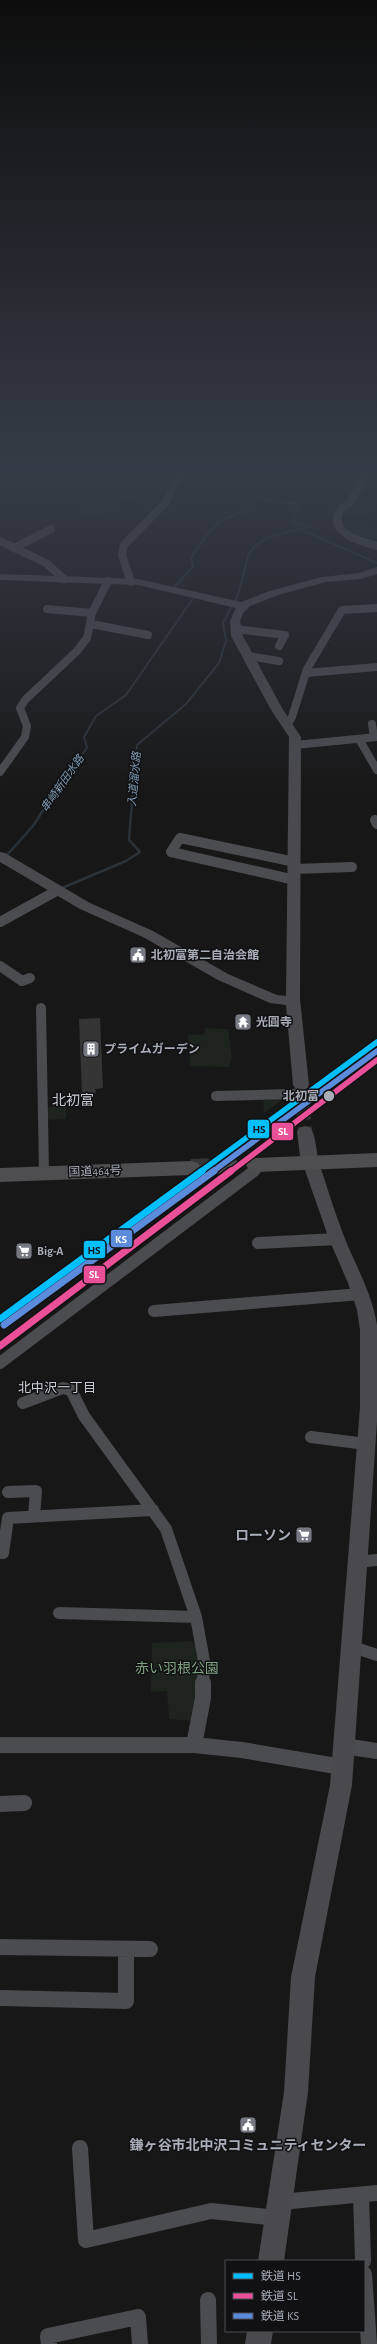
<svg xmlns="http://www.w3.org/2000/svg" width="377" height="2344" font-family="'Alegreya Sans','Noto Sans JP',sans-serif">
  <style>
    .green { fill: #1d241e }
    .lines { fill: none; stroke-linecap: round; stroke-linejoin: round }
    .stream-far1 { stroke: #2a3239; stroke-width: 2 }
    .stream { stroke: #2a3239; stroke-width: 2.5 }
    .building { fill: #353536 }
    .street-tunnel { stroke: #343537; stroke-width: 10; stroke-dasharray: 10 5; stroke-linecap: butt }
    .secondary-tunnel { stroke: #343537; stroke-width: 14; stroke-dasharray: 14 7; stroke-linecap: butt }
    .highway-tunnel { stroke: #343537; stroke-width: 18; stroke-dasharray: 18 9; stroke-linecap: butt }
    .street-far3 { stroke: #4b4c50; stroke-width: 8 }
    .street-far2 { stroke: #4b4c50; stroke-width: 10 }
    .street-far1 { stroke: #4b4c50; stroke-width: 12 }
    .street { stroke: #4b4c50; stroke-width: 16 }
    .secondary { fill: #4a4a4e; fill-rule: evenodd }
    .highway { fill: #4e4e51; fill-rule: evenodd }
    .rail-1-far1-casing { stroke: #111113; stroke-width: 8 }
    .rail-1-casing { stroke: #111113; stroke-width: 10 }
    .rail-2-far1-casing { stroke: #111113; stroke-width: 8 }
    .rail-2-casing { stroke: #111113; stroke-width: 10 }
    .rail-3-far1-casing { stroke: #111113; stroke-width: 8 }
    .rail-3-casing { stroke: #111113; stroke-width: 10 }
    .rail-1-far1 { stroke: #00bfff; stroke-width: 5.5 }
    .rail-1 { stroke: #00bfff; stroke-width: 7 }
    .rail-2-far1 { stroke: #e95098; stroke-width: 5.5 }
    .rail-2 { stroke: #e95098; stroke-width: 7 }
    .rail-3-far1 { stroke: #5c8bdb; stroke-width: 5.5 }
    .rail-3 { stroke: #5c8bdb; stroke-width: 7 }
    .stop-dot { fill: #a8adb8; stroke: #111113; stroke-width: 1.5 }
    .labels { text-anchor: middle; stroke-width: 3; stroke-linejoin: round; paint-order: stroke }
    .far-water-label { font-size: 11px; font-style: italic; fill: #7f9bb3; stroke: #111113 }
    .poi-label { font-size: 12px; font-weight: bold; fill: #a8adb8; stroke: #111113; text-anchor: start }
    .stop-label { font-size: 12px; font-weight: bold; fill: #a8adb8; stroke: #111113; text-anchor: end }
    .street-label { font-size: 12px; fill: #a8adb8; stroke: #111113 }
    .neighbourhood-label { font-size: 13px; fill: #c9ccd4; stroke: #111113 }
    .quarter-label { font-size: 14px; fill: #c9ccd4; stroke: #111113 }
    .near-poi-label { font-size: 14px; font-weight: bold; fill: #a8adb8; stroke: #111113; text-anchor: end }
    .near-park-label { font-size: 14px; fill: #7fa381; stroke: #111113 }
    .line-badge { stroke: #111113; stroke-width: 1.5 }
    .badge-label { font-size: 11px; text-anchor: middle; font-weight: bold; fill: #fff }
    .pale-badge-label { font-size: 11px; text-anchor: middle; font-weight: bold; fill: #111 }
  </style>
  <rect width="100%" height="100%" fill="#171717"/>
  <!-- green -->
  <path class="green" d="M79 469C91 468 104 467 114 476L112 481 103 484 66 486 37 497 49 486Z
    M129 469H150L176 476 148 477 135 485 119 481 128 474Z
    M277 469H307L302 481 273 478Z
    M307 469H323L318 480 304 477Z
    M373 469H377V504L360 519 347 518 344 514 355 501Z
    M147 484C142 500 128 501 114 502L116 495 128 489Z
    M98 504 118 506 100 518 74 517Z
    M346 523 377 526V540L352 534 344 526Z
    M205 1028 228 1029 232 1057 229 1067 190 1066 188 1034 204 1035Z
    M263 1097H286L264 1113Z
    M66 1106V1119L46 1120V1110L50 1107Z
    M192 1641C208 1656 197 1700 194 1721L169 1719 167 1691 151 1692 152 1643Z"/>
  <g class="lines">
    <!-- stream-far1 -->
    <path class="stream-far1" d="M263 469 246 495 282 503H299L298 506
      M295 515 298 507
      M302 530 377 563
      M174 587 193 567 191 558 206 536 221 520 242 512 256 497
      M235 602C241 588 243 575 247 560 254 533 290 534 312 526L292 522 295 517
      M66 776 87 748 84 737 96 716 126 695 194 597
      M134 776 137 745 186 704 219 663 226 641 223 623 232 605"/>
    <!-- stream -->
    <path class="stream" d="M7 855 33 826 66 775
      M62 888 126 861 140 852 129 840 134 775"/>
  </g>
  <!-- building -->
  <path class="building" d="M100 1018 103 1088 95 1089 96 1093H82L79 1019Z"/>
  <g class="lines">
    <!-- street-tunnel -->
    <path class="street-tunnel" d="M293 1094H303"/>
    <!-- secondary-tunnel -->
    <path class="secondary-tunnel" d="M301 1085 305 1132"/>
    <!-- highway-tunnel -->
    <path class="highway-tunnel" d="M191 1168 217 1167"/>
    <!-- street-far3 -->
    <path class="street-far3" d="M367 469C362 480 357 494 349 503 347 506 342 507 340 511 327 533 363 542 377 546
      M0 541 46 563 64 579
      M14 548 51 529
      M131 582 122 555 124 545 166 502 173 486 187 469
      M47 609 92 613
      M91 624 148 635
      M235 629 285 635 279 646
      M248 656 279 661
      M306 673 377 667
      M372 724 374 737
      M287 725 292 717 307 669 342 610 377 608
      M359 739 377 770
      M295 745 377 737
      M0 772 25 737 27 726 20 708 25 700 77 651 87 638 92 613 108 581"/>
    <!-- street-far2 -->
    <path class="street-far2" d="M375 820 377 824
      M295 862 180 838 171 852 295 880
      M295 869 352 867
      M0 922 58 890
      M0 966 22 981 30 978
      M41 1008 44 1172
      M216 1096 293 1094
      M253 1172 262 1165"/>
    <!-- street-far1 -->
    <path class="street-far1" d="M44 1171V1174
      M258 1243 337 1239
      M154 1311 361 1294
      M0 1363 254 1171
      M23 1403 63 1388 71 1390 84 1416 166 1529 196 1617 204 1661 203 1684
      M311 1437 366 1444
      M8 1492 36 1491 34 1516
      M0 1553H3L8 1518 153 1510
      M357 1562 377 1560
      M59 1613 196 1617
      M350 1646 377 1655"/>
    <!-- street -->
    <path class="street" d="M0 1745H194L242 1750 342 1767
      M194 1745 203 1698V1683
      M344 1746 377 1751
      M0 1804 24 1803
      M0 1947 150 1949
      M0 1998 126 2001V1949
      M80 2148 86 2240 211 2211 277 2218
      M361 2195 363 2261
      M280 2202 377 2193
      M364 2274 369 2344
      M208 2300 209 2344
      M49 2344 48 2336 138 2317 140 2344"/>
    <!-- secondary -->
    <path class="secondary" d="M377 567V574L361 579 326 582 278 595 250 606 243 613 240 621 243 636 282 708 301 737 300 999 309 1085 306 1089H296L293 1085 286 1005 270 1003 218 980 143 937 80 909 0 862V852L5 853 90 903 153 931 228 974 277 995 286 996 289 737 270 708 231 636 230 621 236 608 138 585 0 580V574L138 579 241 602 270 591 322 577 359 573Z
      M305 1126 311 1128C317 1139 316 1157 321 1169 329 1193 336 1216 345 1239 357 1268 372 1294 377 1325V1422L352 1785 315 1977 308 2092 284 2261H258L284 2092 291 1977 330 1785 360 1407V1330L357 1310 348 1283 329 1239 300 1156 297 1132 299 1128Z
      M247 2331H273L271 2344H245Z"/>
    <!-- highway -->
    <path class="highway" d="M377 1153V1167L256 1172 249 1170 246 1165 249 1160 256 1158Z
      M231 1159 238 1161 241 1166 238 1171 217 1174 210 1172 207 1167 210 1162Z
      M191 1161 198 1163 201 1168 198 1173 191 1175 0 1182V1168Z"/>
    <!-- rail-1-far1 casing -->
    <g class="rail-1-far1-casing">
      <path id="rail-1-far1" d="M200 1172 377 1042"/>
    </g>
    <!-- rail-1 casing -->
    <g class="rail-1-casing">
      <path id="rail-1" d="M0 1319 202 1171"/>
    </g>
    <!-- rail-2-far1 casing -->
    <g class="rail-2-far1-casing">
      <path id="rail-2-far1" d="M230 1172 377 1060"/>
    </g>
    <!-- rail-2 casing -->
    <g class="rail-2-casing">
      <path id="rail-2" d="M0 1346 231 1171"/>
    </g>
    <!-- rail-3-far1 casing -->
    <g class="rail-3-far1-casing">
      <path id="rail-3-far1" d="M212 1172 377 1051"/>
    </g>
    <!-- rail-3 casing -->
    <g class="rail-3-casing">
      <path id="rail-3" d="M4 1325 214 1171"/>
    </g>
    <!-- rail-1-far1 -->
    <use href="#rail-1-far1" class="rail-1-far1"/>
    <!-- rail-1 -->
    <use href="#rail-1" class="rail-1"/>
    <!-- rail-2-far1 -->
    <use href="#rail-2-far1" class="rail-2-far1"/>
    <!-- rail-2 -->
    <use href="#rail-2" class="rail-2"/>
    <!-- rail-3-far1 -->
    <use href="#rail-3-far1" class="rail-3-far1"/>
    <!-- rail-3 -->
    <use href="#rail-3" class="rail-3"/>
  </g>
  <!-- sky -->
  <linearGradient id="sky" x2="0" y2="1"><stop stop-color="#0d0d0d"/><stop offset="0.59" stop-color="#363c47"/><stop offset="1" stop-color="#363c47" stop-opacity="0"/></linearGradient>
  <rect width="377" height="797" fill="url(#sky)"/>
  <!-- icons -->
  <defs>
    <g id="civic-square" transform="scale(0.9)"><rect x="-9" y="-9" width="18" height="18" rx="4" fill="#757880" stroke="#111113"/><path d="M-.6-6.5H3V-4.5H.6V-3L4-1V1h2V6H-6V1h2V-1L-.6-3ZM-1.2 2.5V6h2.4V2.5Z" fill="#fff"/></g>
    <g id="temple-square" transform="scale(0.9)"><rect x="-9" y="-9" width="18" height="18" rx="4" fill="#757880" stroke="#111113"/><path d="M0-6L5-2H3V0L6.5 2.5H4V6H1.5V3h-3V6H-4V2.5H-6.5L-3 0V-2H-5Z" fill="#fff"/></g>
    <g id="building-square" transform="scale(0.9)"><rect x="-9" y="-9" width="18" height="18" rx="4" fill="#757880" stroke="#111113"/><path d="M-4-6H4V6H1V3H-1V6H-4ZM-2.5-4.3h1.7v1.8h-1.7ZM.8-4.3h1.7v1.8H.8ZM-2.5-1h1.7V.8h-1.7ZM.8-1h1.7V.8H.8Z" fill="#fff"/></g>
    <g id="supermarket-square" transform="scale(0.9)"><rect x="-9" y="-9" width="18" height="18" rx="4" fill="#757880" stroke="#111113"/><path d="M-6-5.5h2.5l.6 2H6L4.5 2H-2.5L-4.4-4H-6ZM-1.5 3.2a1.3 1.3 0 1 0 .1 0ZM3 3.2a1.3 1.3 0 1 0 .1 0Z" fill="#fff"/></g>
  </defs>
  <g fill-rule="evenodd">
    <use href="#civic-square" x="138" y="955"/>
    <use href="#temple-square" x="243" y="1022"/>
    <use href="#building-square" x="91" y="1049"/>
    <use href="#supermarket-square" x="24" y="1251"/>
    <use href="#supermarket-square" x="304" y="1535"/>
    <use href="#civic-square" x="248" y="2125"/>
  </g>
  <!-- markers -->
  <circle class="stop-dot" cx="329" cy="1096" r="6"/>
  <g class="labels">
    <!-- far-water labels -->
    <g class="far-water-label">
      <text transform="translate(134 779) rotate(-85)" y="4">入道溜水路</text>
      <text transform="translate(62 783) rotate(-55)" y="4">串崎新田水路</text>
    </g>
    <!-- poi labels -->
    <g class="poi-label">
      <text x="151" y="959">北初富第二自治会館</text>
      <text x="256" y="1026">光圓寺</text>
      <text x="104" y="1053">プライムガーデン</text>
      <text x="37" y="1255">Big-A</text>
    </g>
    <!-- stop labels -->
    <g class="stop-label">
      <text x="319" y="1100">北初富</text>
    </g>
    <!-- street labels -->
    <g class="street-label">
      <text transform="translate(95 1171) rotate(-2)" y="4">国道464号</text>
    </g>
    <!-- neighbourhood labels -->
    <g class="neighbourhood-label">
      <text x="57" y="1392">北中沢一丁目</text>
    </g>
    <!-- quarter labels -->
    <g class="quarter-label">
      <text x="73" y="1105">北初富</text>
    </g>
    <!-- near-poi labels -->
    <g class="near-poi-label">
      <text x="291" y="1540">ローソン</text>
      <text x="248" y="2150" text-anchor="middle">鎌ヶ谷市北中沢コミュニティセンター</text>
    </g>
    <!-- near-park labels -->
    <g class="near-park-label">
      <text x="177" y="1673">赤い羽根公園</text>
    </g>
  </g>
  <g class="line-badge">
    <rect x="247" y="1119" width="23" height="20" rx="4" fill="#00bfff"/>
    <rect x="271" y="1122" width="23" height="19" rx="4" fill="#e95098"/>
    <rect x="110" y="1229" width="23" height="19" rx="4" fill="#5c8bdb"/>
    <rect x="83" y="1240" width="23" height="19" rx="4" fill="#00bfff"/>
    <rect x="83" y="1265" width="23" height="19" rx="4" fill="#e95098"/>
  </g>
  <g class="badge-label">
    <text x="283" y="1135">SL</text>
    <text x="121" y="1243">KS</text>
    <text x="94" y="1278">SL</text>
  </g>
  <g class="pale-badge-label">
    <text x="259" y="1133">HS</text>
    <text x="94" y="1254">HS</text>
  </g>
  <!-- legend -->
  <rect x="225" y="2260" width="140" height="72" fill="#111113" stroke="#4d4f55"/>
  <rect x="233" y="2273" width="20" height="6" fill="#00bfff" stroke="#4d4f55"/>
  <text x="261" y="2280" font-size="12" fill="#a8adb8">鉄道 HS</text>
  <rect x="233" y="2293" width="20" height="6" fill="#e95098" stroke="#4d4f55"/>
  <text x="261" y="2300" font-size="12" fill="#a8adb8">鉄道 SL</text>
  <rect x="233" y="2313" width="20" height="6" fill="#5c8bdb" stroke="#4d4f55"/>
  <text x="261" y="2320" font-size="12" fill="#a8adb8">鉄道 KS</text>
</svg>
